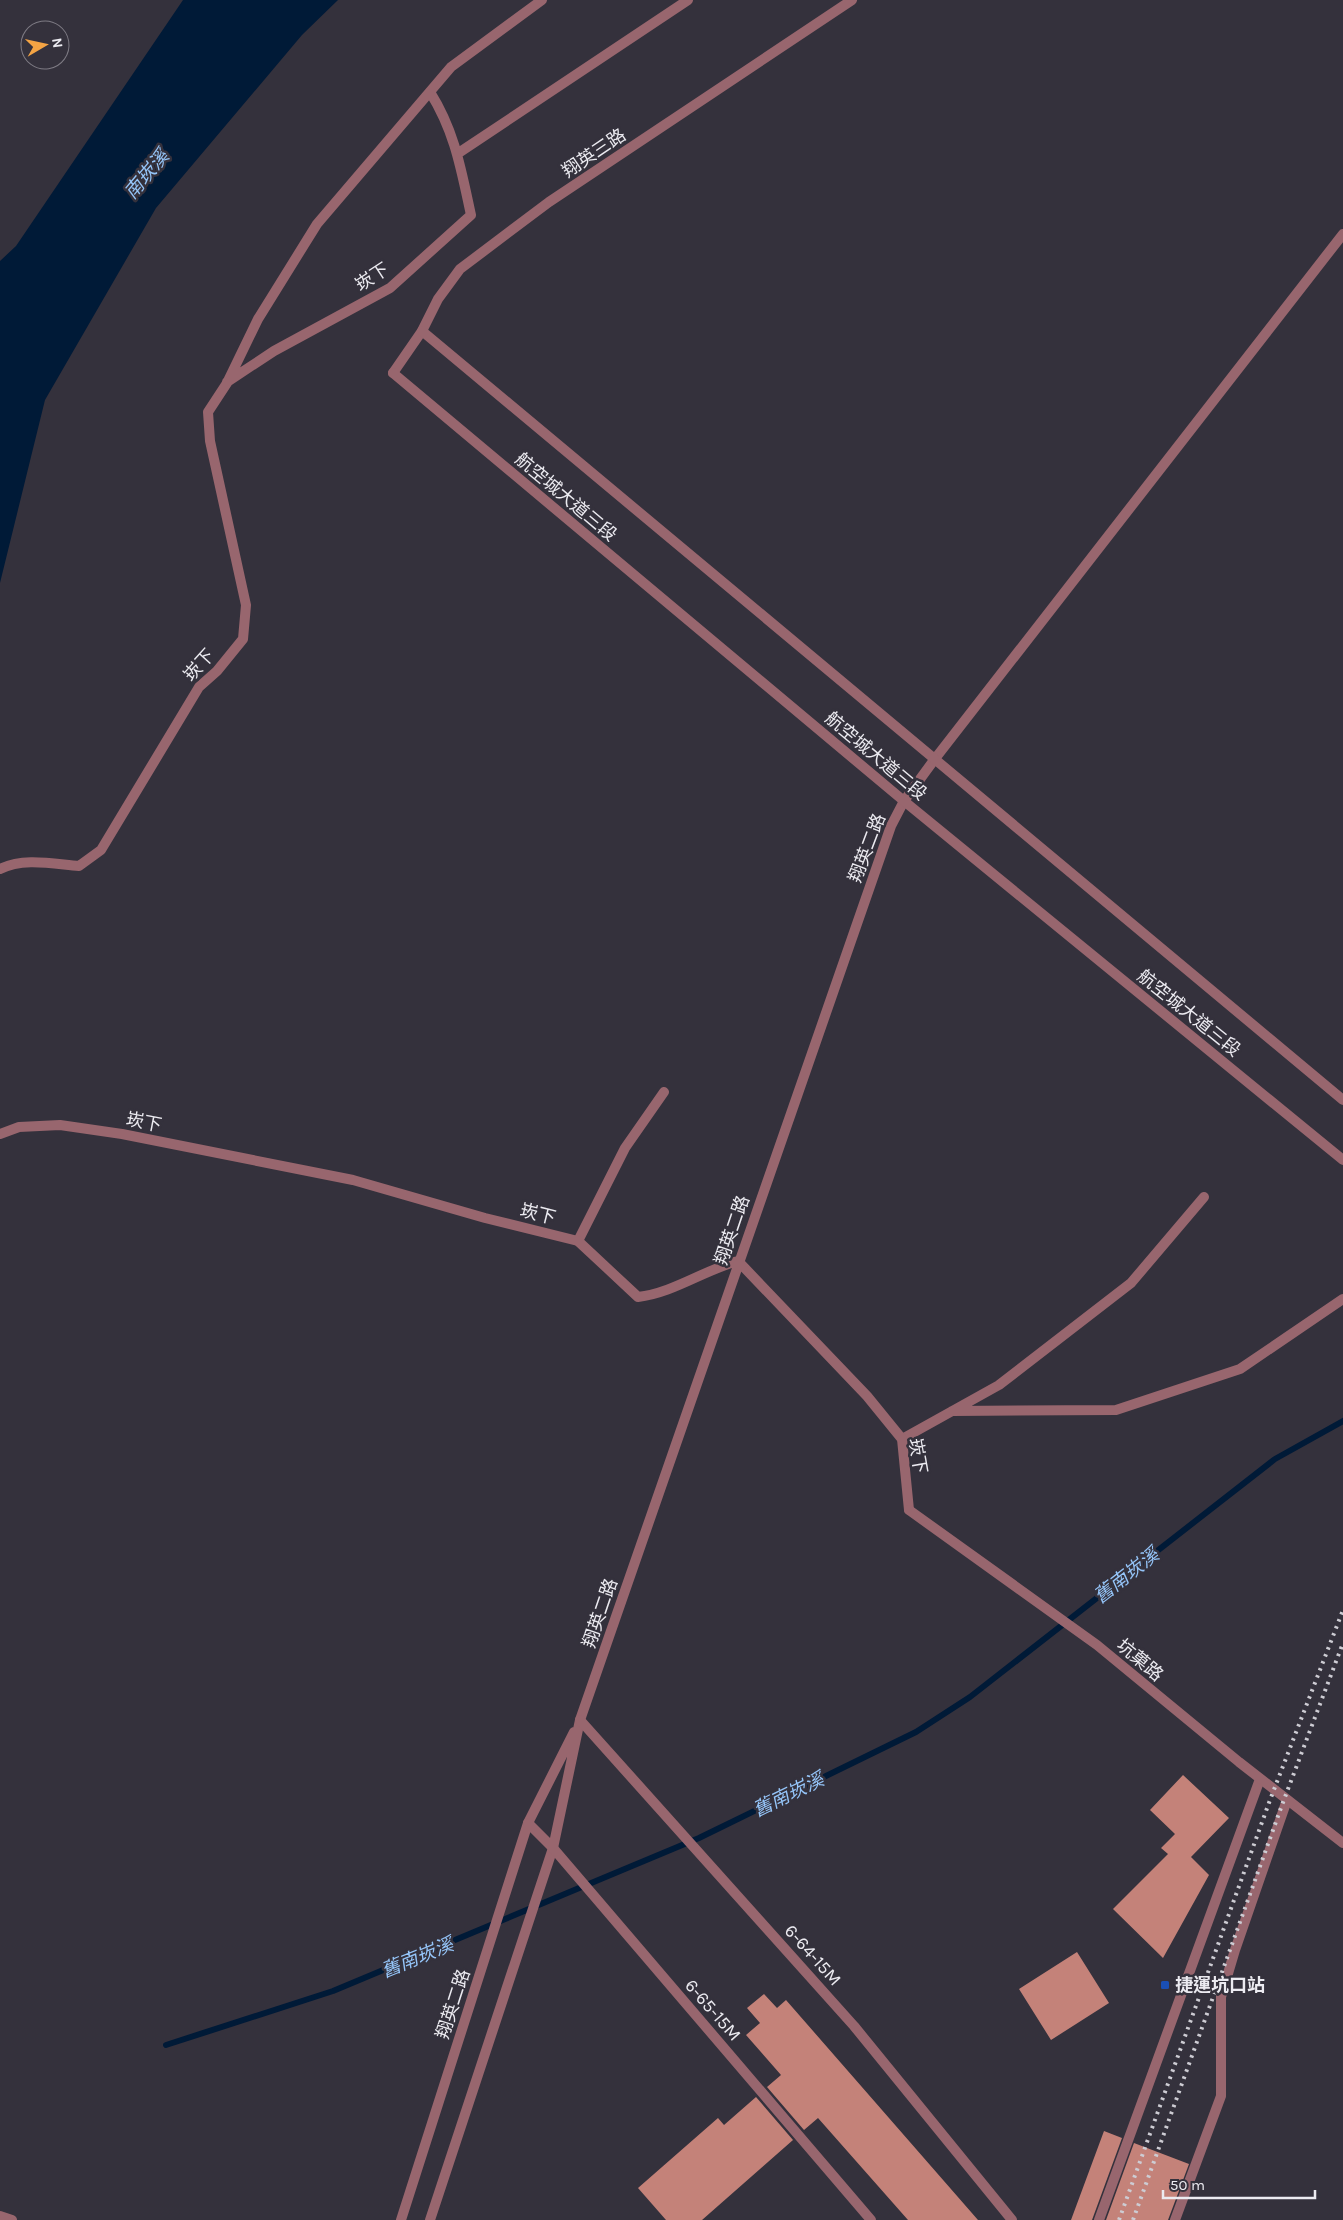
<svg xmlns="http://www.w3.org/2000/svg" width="1343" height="2220" font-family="Karla,'Noto Sans TC',sans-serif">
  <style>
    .water { fill: #001a37 }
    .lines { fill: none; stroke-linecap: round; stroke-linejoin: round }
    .stream { stroke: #001a37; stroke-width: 6 }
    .building { fill: #c48279 }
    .service { stroke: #98666e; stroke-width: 10 }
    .minor { stroke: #98666e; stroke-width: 10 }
    .tertiary { stroke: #98666e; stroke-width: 10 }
    .rail { stroke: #cdccd3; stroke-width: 4; stroke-dasharray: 2.5 5; stroke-linecap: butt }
    .transit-dot { fill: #1a4fb4; stroke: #34313c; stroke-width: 2 }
    .labels { text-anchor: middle; stroke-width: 5; stroke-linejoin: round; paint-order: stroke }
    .street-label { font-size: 18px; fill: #ecebf1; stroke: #34313c }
    .poi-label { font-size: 18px; font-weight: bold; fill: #ecebf1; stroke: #34313c; text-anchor: start }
    .water-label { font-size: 19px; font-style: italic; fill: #95c5f9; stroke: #34313c }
  </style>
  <rect width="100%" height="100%" fill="#34313c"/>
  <!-- water -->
  <path class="water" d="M183 0H338L302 35 156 208 45 400 0 583V261L16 246Z"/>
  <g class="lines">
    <!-- stream -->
    <path class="stream" d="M166 2045 333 1991 699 1838 916 1732 970 1697 1275 1459 1343 1421"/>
  </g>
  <!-- building -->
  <path class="building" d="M1183 1775 1229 1818 1191 1857 1209 1875 1163 1958 1113 1909 1168 1854 1161 1848 1175 1834 1150 1810Z
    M1077 1952 1109 2003 1051 2040 1019 1989Z
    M764 1994 777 2008 786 2000 978 2220H908L818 2118 804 2130 767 2087 781 2075 746 2035 760 2023 747 2008Z
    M756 2097 793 2140 702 2220H666L638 2188 718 2118 724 2125Z
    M1104 2131 1122 2138 1092 2220H1071Z
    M1134 2143 1189 2164 1168 2220H1106Z"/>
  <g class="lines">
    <!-- service -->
    <path class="service" d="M457 154 688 0
      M227 382 274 351 390 288 471 215C461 169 455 132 430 92
      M934 760 1343 234
      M0 869C23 857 54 864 79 866L101 850 199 687 217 671 243 639 246 605 210 441 208 412 227 383 258 319 317 224 451 67 542 0
      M578 1241 625 1148 664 1092
      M952 1411 1116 1410 1240 1369 1343 1299
      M902 1439 999 1385 1131 1283 1204 1197
      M1099 2220 1260 1779
      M1175 2220 1221 2096V1997L1235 1950 1287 1800"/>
    <!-- minor -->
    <path class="minor" d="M393 373 422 331 438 299 460 269 549 202 852 0
      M0 1134 19 1127 60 1125 122 1134 353 1180 485 1218 578 1241 638 1297C673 1293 704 1270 738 1261L867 1396 902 1439 909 1510
      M0 2216 12 2220
      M401 2220 528 1823 574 1732
      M430 2220 553 1848 580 1720 891 826 904 801 934 760"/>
    <!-- tertiary -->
    <path class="tertiary" d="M422 331 1343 1100
      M393 373 904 801 1343 1160
      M909 1510 1097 1645 1239 1762 1343 1843
      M580 1720 854 2026 1012 2220
      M528 1823 553 1848 871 2220"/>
    <!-- rail -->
    <path class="rail" d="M1119 2220 1270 1800 1343 1610
      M1133 2220 1282 1805 1343 1643"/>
  </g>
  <!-- markers -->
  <rect class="transit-dot" x="1160" y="1980" width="10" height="10" rx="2.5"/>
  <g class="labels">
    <!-- street labels -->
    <g class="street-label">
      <text transform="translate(594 153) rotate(-34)" y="6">翔英三路</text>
      <text transform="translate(372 277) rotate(-33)" y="6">崁下</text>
      <text transform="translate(566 497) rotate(40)" y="6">航空城大道三段</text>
      <text transform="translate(199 665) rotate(-48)" y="6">崁下</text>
      <text transform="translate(876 756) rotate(40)" y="6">航空城大道三段</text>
      <text transform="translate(867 848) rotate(-69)" y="6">翔英二路</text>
      <text transform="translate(1189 1013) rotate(39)" y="6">航空城大道三段</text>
      <text transform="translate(144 1122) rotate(11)" y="6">崁下</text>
      <text transform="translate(538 1214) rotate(14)" y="6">崁下</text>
      <text transform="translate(732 1230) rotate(-71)" y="6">翔英二路</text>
      <text transform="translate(918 1456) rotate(80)" y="6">崁下</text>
      <text transform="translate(600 1613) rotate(-71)" y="6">翔英二路</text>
      <text transform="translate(1140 1660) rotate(40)" y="6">坑菓路</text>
      <text transform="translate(813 1955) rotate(48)" y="6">6-64-15M</text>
      <text transform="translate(453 2004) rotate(-72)" y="6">翔英二路</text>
      <text transform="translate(713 2010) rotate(49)" y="6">6-65-15M</text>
    </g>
    <!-- poi labels -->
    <g class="poi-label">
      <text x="1175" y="1991">捷運坑口站</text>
    </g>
    <!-- water labels -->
    <g class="water-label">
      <text transform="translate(146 174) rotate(-50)" y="7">南崁溪</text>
      <text transform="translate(1126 1575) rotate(-38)" y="7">舊南崁溪</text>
      <text transform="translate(788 1794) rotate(-26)" y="7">舊南崁溪</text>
      <text transform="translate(417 1957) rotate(-22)" y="7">舊南崁溪</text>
    </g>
  </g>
  <!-- north arrow -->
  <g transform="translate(45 45) rotate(81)"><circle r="24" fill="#34313c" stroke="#7e7b84"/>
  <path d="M0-4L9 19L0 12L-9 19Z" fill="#f4a444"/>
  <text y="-8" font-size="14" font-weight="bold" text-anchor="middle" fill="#ecebf1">N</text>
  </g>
  <!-- scale -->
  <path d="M1163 2190v8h152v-8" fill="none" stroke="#ecebf1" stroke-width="2.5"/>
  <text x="1170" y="2190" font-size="15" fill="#ecebf1" stroke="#34313c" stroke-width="4" paint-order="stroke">50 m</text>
</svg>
